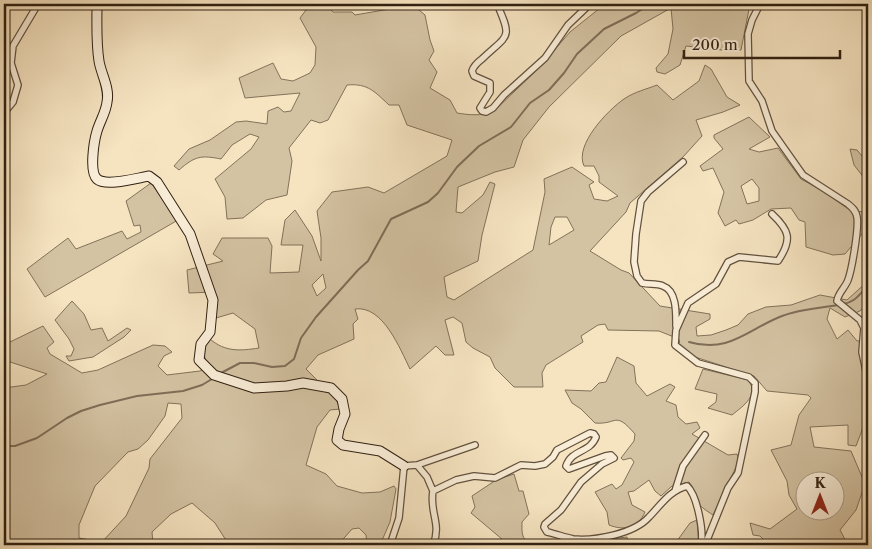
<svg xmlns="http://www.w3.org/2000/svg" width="872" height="549" font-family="'Libre Caslon Text',serif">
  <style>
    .green { fill: #d4c3a3; stroke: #82725a; fill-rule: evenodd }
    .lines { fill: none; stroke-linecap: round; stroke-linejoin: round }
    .stream { stroke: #7f6d58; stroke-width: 2 }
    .street-casing { stroke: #62513e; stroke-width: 8 }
    .secondary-casing { stroke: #302012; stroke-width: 11 }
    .street { stroke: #f9edd7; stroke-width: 5.5 }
    .secondary { stroke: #f9edd7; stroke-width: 9 }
  </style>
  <rect width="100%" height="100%" fill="#f6e4c1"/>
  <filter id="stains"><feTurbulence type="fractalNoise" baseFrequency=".004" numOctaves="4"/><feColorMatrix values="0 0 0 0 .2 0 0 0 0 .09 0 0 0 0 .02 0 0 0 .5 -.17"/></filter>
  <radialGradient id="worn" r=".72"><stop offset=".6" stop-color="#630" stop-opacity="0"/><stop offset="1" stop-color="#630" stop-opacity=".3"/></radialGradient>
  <!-- green -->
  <path class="green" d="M317 4H326L333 12H352L355 15 413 5 425 15 430 40 434 51 429 60 437 72 430 88 450 100 457 113C469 115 481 116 493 112L538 69 570 32 605 4H750L741 50 731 51 686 46 680 65 665 74 657 72 656 68 668 54 673 29 671 8 621 36 549 107 523 140 514 167 495 172 458 187 456 212 462 213 483 195 490 182 495 184 482 235 478 261 444 277 447 297 454 300 533 250 545 192 544 179 572 167 594 182 589 185 594 199 607 201 618 196 599 182V176L594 166H584C574 145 608 110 624 99 634 92 647 89 657 85L673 100 699 81 705 65 711 69 727 97 740 105 723 112 696 120 702 136 683 157 630 203 626 212 590 251 621 270 629 273 660 306 710 314V319L696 327 697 336 711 335 726 330 738 325 748 314 766 307 791 305 820 295 847 300 868 281V302L860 311 845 317 830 308 827 319 837 339 848 330 857 341 868 340V422L864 425 856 446 848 445V425L810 427 814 447 851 451 865 484 856 510 840 530 848 545H781L779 541 769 545 760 536 753 535 750 523 770 529 797 509 789 495 787 481 771 450 791 445 799 415 811 398 808 395 767 391 754 376 695 357 680 346 679 339 659 331 608 330 605 324 598 325 581 336 583 342 546 365 542 373 543 387H514L495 368 490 357 473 348 466 342 462 323 453 317 445 320 454 355H445L436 346 410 369C400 349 383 305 355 309L358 319 353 324 354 339 318 355 306 369 336 399 340 409 330 410 317 427 306 465 326 474 337 486 362 493 380 492 394 486 396 489 390 522 380 545H367L366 535 359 528 352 529 338 545H229L215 523 192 503 171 514 152 532 153 545H4V388L26 385 47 374 4 360V335L10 342 43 326 54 342 47 348 50 354 82 373 98 370 153 345 165 346 172 352 164 356 158 366 167 375 200 371 209 366C203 358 202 348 210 339 225 352 240 351 259 348L255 329 233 313 216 318V298L213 292 189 293 187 270 223 261 213 254 222 238H268L272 246 270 273 299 272 303 245H281L285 220 295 210 312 236 321 261V238L317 211 332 192 368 187 384 193 447 156 452 140 407 125 399 105H389C375 92 368 83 347 85L328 120 320 123 311 120 289 148 292 161 287 195 266 200 243 218 227 219 225 197 215 179 251 149 259 137 250 134 232 145 221 159C201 155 195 156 179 170L174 166 189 149 210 140 236 122 246 121 267 124 268 111 278 107 284 112 291 111 300 93 245 98 239 78 273 63 281 79 293 81 310 73 315 65 316 47 300 18 306 10ZM555 217H567L574 230 549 245 551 227ZM323 274 326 288 317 296 312 285ZM168 403 181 404 182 418 150 459 149 468 126 516 102 542 79 538V525L95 486 128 452 138 449 148 440 165 416ZM804 482H834V512H804Z
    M749 117 770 137 749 149 759 152 778 148 801 179 823 191 851 211 867 212 868 210V227L845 254 833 255 806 247 805 222 799 220 791 208 771 209 753 220 739 224 736 220 725 226 718 213 724 192 713 168 703 171 700 166 723 149 714 138V135ZM752 179 759 188V201L747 204 741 186Z
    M850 149 857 150 868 163V183L854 165Z
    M151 183 178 220 45 297 27 269 68 238 76 249 122 231 127 239 141 232 140 225 134 226 126 201Z
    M72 301 84 314 91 330 102 328 108 341 127 328 131 330 124 337 93 357 69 361 66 356H71L74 349 69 339 55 320Z
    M617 357 634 366 636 383 647 396 670 384 675 387 666 401 676 405 678 417 686 424 697 422 700 428 692 434 728 455 737 454 739 461 713 515C707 511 700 507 697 501 694 494 694 488 689 482L672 486 661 496 655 491 649 480 634 491 628 492 632 505 645 512C638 528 624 531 609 525L607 512 595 492 612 484 616 489 622 485 634 462 631 458 623 460 621 458 634 441 635 434C614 410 618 425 595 423L581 409 572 403 565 390 591 391 599 383 606 382Z
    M703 369 748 380C760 395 743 406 732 415L708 408 716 402 717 394 695 389Z
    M514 474 519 491H523L529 514 522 522C522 528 521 538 527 541 536 546 574 546 583 542L627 537 628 545H509L471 513 475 507 472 496 496 480Z
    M697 520 699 545H674L690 523Z"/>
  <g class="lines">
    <!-- stream -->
    <path class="stream" d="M843 304C856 302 859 294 868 286
      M689 342C729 354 748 329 782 316 799 309 820 308 838 305
      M221 373 240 363H254L272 367 285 366 294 359 301 338 316 317 358 270 368 261 391 219 428 202 438 193 457 167 479 146 511 127 530 103 549 90 564 73 577 54 604 29 636 13 650 4
      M4 446H15L37 438 67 418 81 411 100 405 137 396 183 391 202 385 212 379"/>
    <!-- street casing -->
    <g class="street-casing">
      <path id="street" d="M497 4C513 40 508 34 482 59 478 62 474 65 472 71L474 76 490 83V92L480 108 482 111 486 112 493 108 504 95 545 58 568 25 590 4
        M760 4 752 20 748 34 749 81 762 101 772 131 803 175 848 204C853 208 856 211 857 217 859 228 852 269 848 280 845 288 838 293 837 301L860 320 864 328 862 352 868 381
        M4 113 13 102 18 85 11 63 13 46 38 4
        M4 211 6 212 5 222
        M676 326C676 313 677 291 663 286 656 283 649 285 642 283L637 276 634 262 636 234 641 201 648 192 683 162
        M417 465 475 445
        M675 491 683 466 705 435
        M390 545 399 518 404 466 417 465 427 477 433 491
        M433 545C442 524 429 512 433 491L456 480 474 476 495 478 521 465 535 466 545 464 553 457 557 450 590 433 594 434 596 437C590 453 572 449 566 466L569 469 605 456 611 455 614 458 602 464 581 482 561 510 545 524 544 527 547 532C556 534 564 537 573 539 595 541 634 534 649 517 660 506 670 490 687 486 697 495 704 531 701 545
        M705 545 728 488 738 473 755 392V383L749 377 698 363 675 345 676 330 688 303 716 284 728 262 739 257 778 261C793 239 789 230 772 214
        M866 545 868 539"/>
    </g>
    <!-- secondary casing -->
    <g class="secondary-casing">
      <path id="secondary" d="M97 4C97 23 96 42 99 61 101 74 110 88 107 102 106 112 100 121 97 131 94 141 89 172 97 179 106 187 137 178 149 176L157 182 190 234 213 300 210 332 201 344 199 360 214 375 254 388 287 386 303 383 331 388 342 399 345 414 339 429 337 440 343 445 380 451 404 466"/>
    </g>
    <!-- street -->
    <use href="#street" class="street"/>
    <!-- secondary -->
    <use href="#secondary" class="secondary"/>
  </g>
  <!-- margin -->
  <rect width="872" height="549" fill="none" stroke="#f6e4c1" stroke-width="20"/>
  <rect x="5" y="5" width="862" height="539" fill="none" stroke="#302012" stroke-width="2.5"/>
  <rect x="10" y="10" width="852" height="529" fill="none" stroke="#302012"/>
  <!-- north arrow -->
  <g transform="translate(820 496)"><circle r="24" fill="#f9edd7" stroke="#a99b88"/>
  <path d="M0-4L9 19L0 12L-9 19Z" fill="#8f2418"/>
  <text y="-8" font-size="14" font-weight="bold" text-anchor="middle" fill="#302012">K</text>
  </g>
  <!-- scale -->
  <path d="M684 50v8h156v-8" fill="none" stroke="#302012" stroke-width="2.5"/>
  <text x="692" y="50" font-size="15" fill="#302012" stroke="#f9edd7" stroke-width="4" paint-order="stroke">200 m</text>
  <rect width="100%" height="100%" filter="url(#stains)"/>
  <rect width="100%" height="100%" fill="url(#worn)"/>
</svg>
